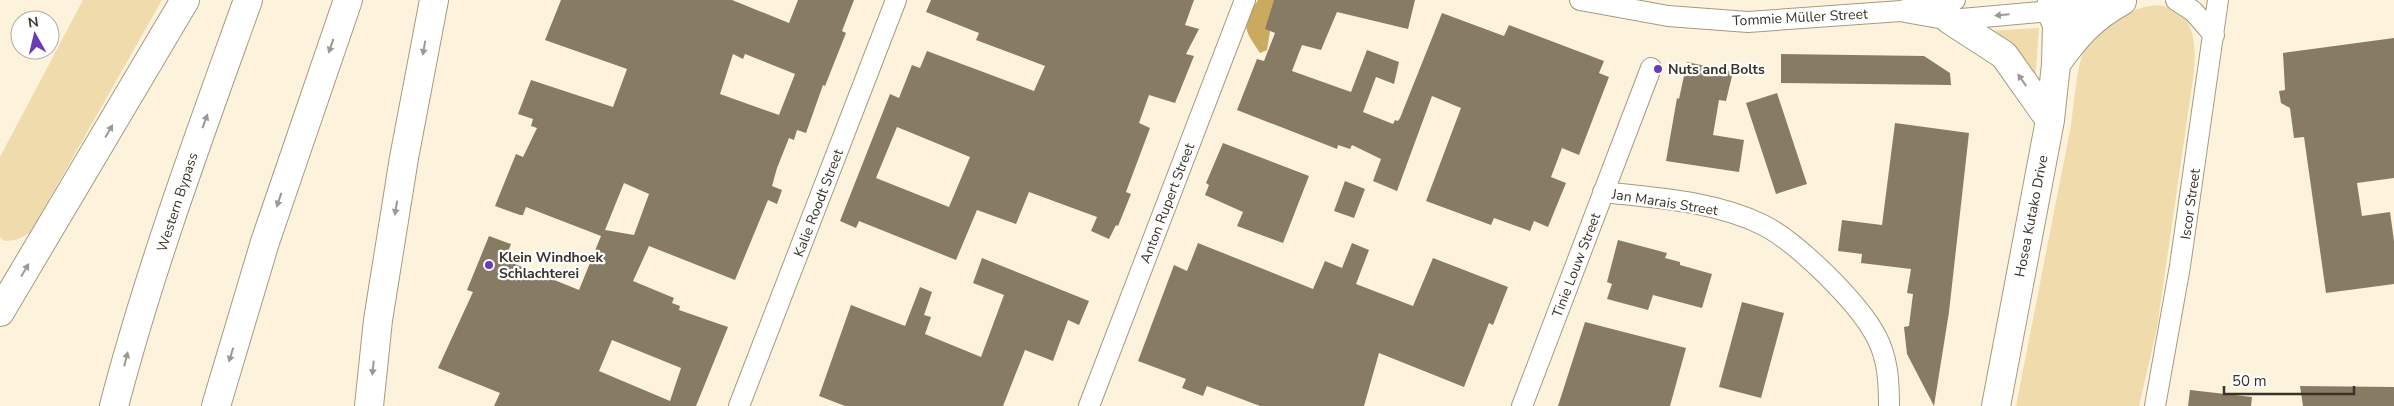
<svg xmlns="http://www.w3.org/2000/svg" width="2394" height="406" font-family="'Nunito Sans',sans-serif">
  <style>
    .green { fill: #efdbac }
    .forest { fill: #caaa5e }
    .building { fill: #877c63; fill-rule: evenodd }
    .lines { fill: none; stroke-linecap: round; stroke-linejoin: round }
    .minor-casing { stroke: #a59a80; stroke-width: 22 }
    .secondary-casing { stroke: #a59a80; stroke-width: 30 }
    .motorway-casing { stroke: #a59a80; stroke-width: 30 }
    .minor { stroke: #fff; stroke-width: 20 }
    .secondary { stroke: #fff; stroke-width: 28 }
    .motorway { stroke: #fff; stroke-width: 28 }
    .oneway { fill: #9c9994 }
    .poi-dot { fill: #6a3cb3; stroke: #fff; stroke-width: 2 }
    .labels { text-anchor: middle; stroke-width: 4.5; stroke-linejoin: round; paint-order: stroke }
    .street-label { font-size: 14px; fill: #383329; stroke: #fff }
    .poi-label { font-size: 14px; font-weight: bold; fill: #383329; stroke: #fff; text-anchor: start }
  </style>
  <rect width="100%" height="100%" fill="#fdf3dd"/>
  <!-- green -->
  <path class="green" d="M83 0H162L30 233 16 240 4 241 0 237V157Z
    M2158 5C2196 10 2196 43 2194 72L2157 328 2139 406H2016L2071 125C2074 104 2077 59 2088 41 2101 20 2135 7 2158 5Z
    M2039 28 2035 81 1987 31Z"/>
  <!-- forest -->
  <path class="forest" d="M1258 0H1275L1267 50 1260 53C1243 28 1241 25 1258 0Z"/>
  <!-- building -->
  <path class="building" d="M561 0H732L789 23 798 0H854L842 31 846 33 825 86 823 85 806 133 797 130 794 140 789 138 777 168 772 186 782 190 777 204 768 200 735 280 649 246 633 281 674 298 672 303 680 306 679 310 728 327 696 406H494L500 393 438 368 473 292 467 290 489 236 511 244 505 260 579 290 601 236 526 207 523 215H520L495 206 516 154 523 157 537 128 531 126 533 119 518 114 531 80 613 107 627 69 545 40ZM733 54 743 59 745 54 795 74 779 115 720 94ZM624 183 649 194 634 235 605 230ZM612 340 681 368 670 401 599 371Z
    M931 0H1194L1185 25 1199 29 1186 54 1194 56 1175 103 1149 95 1139 123 1150 128 1126 192 1131 194 1118 226 1116 225 1109 239 1091 231 1097 217 1029 192 1016 224 977 210 956 260 859 221 856 228 840 221 890 94 899 98 912 65 920 68 927 51 1034 91 1045 66 976 40 979 33 926 12ZM897 127 970 157 949 207 876 178Z
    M1274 0H1415L1408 29 1337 12 1321 50 1302 45 1292 71 1351 92 1367 50 1399 62 1394 84 1376 77 1363 112 1393 124 1395 120 1398 121 1400 118 1442 13 1504 36 1509 25 1604 61 1599 73 1609 77 1579 155 1562 148 1551 177 1566 183 1548 227 1534 221 1530 231 1494 218 1491 225 1426 201 1461 108 1432 96 1397 191 1373 181 1381 159 1352 145 1350 149 1338 145 1337 149 1237 110 1257 59 1264 61 1275 33 1265 29Z
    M2394 38V178L2357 183 2362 216 2390 212 2394 241V284L2326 293 2304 137 2294 138 2290 108 2281 103 2279 91 2285 90 2283 53Z
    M1781 54 1924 56 1950 73 1951 85 1781 83Z
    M1687 62 1733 72 1726 101 1719 100 1713 135 1744 140 1739 172 1666 161 1677 98 1679 99Z
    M1777 93 1807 184 1776 194 1746 103Z
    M1895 123 1969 133 1949 312 1934 406 1907 354 1904 327 1909 326 1913 294 1907 293 1911 269 1861 263 1862 254 1838 251 1842 220 1882 225Z
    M1223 143 1309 176 1283 243 1237 226 1243 212 1205 195 1209 185 1206 183Z
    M1345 181 1365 189 1354 218 1334 211Z
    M1618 240 1667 253 1665 258 1680 262V265L1712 274 1702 308 1653 295 1648 310 1607 299 1612 284 1607 282Z
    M1198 243 1313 289 1325 261 1342 268 1352 243 1369 250 1356 284 1413 306 1433 258 1508 287 1493 325 1489 323 1464 387 1379 353 1364 406H1260L1207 386 1203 396 1182 388 1186 379 1138 361 1174 265 1187 271Z
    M982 258 1089 301 1079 325 1068 320 1053 361 1025 350 1003 406H845L819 396 851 305 905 326 920 287 932 292 924 315 931 317 925 334 981 357 1004 295 973 283Z
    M1742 302 1784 313 1761 398 1719 387Z
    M1585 322 1686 348 1670 406H1558Z
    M2300 386 2394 387V406H2303Z
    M2190 390 2252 397 2251 406H2188Z"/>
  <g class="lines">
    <!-- minor casing -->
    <g class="minor-casing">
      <path id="minor" d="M1580 0 1668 16 1748 22 1901 11 1936 2 1955 0
        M2176 0 2193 11 2214 35
        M1905 12 1950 20 2051 11 2117 2
        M1603 192C1656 198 1715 201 1763 225 1797 242 1858 302 1876 336 1888 358 1889 382 1889 406
        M739 406 896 0
        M1089 406 1245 0
        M1522 406 1651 68
        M2155 406 2180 266 2218 0"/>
    </g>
    <!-- secondary casing -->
    <g class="secondary-casing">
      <path id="secondary" d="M1950 20 2004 55 2050 120
        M2057 25 2070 8 2072 0
        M2056 64C2076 36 2091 18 2122 1
        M1996 406 2050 120 2056 64 2057 25 2051 11 2052 0"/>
    </g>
    <!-- motorway casing -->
    <g class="motorway-casing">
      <path id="motorway" d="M0 312 185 0
        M114 406C150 268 200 134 248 0
        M216 406 265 242 348 0
        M369 406 378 320 404 158 434 0"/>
    </g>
    <!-- minor -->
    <use href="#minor" class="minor"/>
    <!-- secondary -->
    <use href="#secondary" class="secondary"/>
    <!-- motorway -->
    <use href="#motorway" class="motorway"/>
  </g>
  <!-- one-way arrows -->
  <defs><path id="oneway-solid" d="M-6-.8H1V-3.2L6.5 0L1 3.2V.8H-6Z" transform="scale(1.25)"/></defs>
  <g class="oneway">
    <use href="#oneway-solid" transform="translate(2002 15) rotate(175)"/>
    <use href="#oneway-solid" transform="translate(331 46) rotate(109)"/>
    <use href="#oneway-solid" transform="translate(424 48) rotate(100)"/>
    <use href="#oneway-solid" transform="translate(2022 80) rotate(-125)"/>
    <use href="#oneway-solid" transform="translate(205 121) rotate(-70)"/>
    <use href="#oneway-solid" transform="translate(109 131) rotate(-60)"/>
    <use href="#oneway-solid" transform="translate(279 200) rotate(109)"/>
    <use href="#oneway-solid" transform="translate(396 208) rotate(99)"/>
    <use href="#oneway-solid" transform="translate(25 270) rotate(-59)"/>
    <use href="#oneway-solid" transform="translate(231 355) rotate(107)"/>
    <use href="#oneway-solid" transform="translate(126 359) rotate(-76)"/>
    <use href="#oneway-solid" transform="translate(373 368) rotate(96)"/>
  </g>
  <!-- markers -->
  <g class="poi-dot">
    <circle cx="1658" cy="69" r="5"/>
    <circle cx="489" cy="265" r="5"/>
  </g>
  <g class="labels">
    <!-- street labels -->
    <g class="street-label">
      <text transform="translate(1800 17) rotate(-3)" y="5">Tommie Müller Street</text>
      <text transform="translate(177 202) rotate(-72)" y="5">Western Bypass</text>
      <text transform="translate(1665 202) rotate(9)" y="5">Jan Marais Street</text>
      <text transform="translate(818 203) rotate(-69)" y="5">Kalie Roodt Street</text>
      <text transform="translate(1167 203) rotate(-69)" y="5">Anton Rupert Street</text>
      <text transform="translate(2190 204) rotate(-82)" y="5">Iscor Street</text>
      <text transform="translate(2031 216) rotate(-79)" y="5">Hosea Kutako Drive</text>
      <text transform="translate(1576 265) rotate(-69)" y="5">Tinie Louw Street</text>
    </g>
    <!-- poi labels -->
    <g class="poi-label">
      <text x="1668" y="74">Nuts and Bolts</text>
      <text x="499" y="262">Klein Windhoek<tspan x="499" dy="16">Schlachterei</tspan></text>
    </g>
  </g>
  <!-- north arrow -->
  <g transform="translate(35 35) rotate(352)"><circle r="24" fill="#ffffff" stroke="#afada9"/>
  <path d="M0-4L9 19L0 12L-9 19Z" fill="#6a3cb3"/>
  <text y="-8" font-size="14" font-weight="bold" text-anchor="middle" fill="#383329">N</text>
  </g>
  <!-- scale -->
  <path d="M2224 386v8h130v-8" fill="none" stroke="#383329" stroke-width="2.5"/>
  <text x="2232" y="386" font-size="15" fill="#383329" stroke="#ffffff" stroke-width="4" paint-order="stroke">50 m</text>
</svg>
